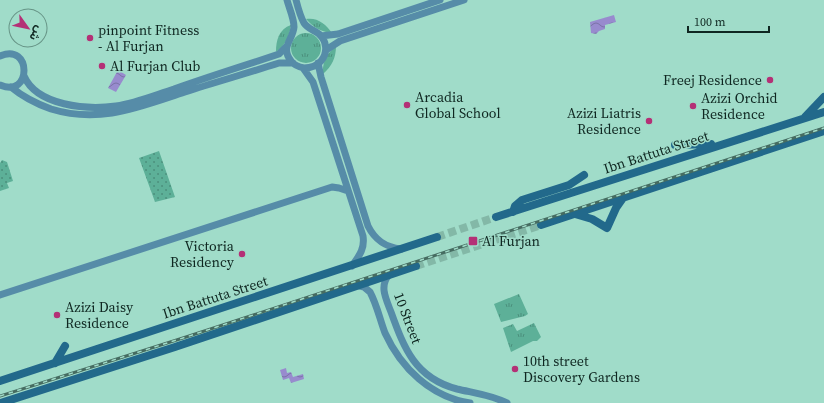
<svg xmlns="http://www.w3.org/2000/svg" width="824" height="403" font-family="'Source Serif 4','Noto Sans Arabic',serif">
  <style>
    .grass { fill: url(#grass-tufts) }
    .park { fill: url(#park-dots) }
    .water { fill: url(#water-waves) }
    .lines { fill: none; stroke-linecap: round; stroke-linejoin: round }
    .secondary-tunnel { stroke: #83b8a7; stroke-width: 8; stroke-dasharray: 8 4; stroke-linecap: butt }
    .tertiary { stroke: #568ca8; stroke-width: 7 }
    .secondary { stroke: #22698b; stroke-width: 8 }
    .rail-casing { stroke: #466c61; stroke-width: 3 }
    .rail { stroke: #a0dcc9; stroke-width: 1.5; stroke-dasharray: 4.5; stroke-linecap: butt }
    .poi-dot { fill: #b43076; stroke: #a0dcc9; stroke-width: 1.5 }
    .labels { text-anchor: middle; stroke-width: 3; stroke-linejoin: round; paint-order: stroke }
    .poi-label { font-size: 14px; fill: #0f2721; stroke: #a0dcc9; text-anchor: start }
    .street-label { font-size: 14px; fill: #0f2721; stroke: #a0dcc9 }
  </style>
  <defs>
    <pattern id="grass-tufts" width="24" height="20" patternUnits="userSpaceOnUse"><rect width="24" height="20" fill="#5db098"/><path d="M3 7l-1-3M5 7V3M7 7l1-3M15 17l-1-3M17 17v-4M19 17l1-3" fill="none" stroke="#4b8f7c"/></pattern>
    <pattern id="park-dots" width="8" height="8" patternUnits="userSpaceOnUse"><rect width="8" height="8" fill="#5db098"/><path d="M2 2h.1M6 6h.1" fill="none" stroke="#4b8f7c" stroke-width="1.8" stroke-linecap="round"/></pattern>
    <pattern id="water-waves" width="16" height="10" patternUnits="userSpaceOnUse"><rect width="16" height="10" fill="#988bce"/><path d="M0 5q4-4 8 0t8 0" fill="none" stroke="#7a72a7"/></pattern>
  </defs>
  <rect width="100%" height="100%" fill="#a0dcc9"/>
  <!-- grass -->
  <path class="grass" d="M306 19C317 17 326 24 332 33 321 32 313 27 306 19Z
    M291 25C290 35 285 46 276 52 276 40 279 29 291 25Z
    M291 48a15 15 0 1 1 30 0a15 15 0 1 1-30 0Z
    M336 46C336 58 332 66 323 74 322 62 327 53 336 46Z
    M519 294 528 314 525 316 501 322 494 304Z
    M534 323 541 337 537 341H533L511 352 503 328 513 324 517 331Z"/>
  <!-- park -->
  <path class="park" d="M159 151 175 197 155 202 139 158Z
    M2 160 7 162 13 181 7 183 9 188 0 191V163Z"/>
  <!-- water -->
  <path class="water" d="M614 15 616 22 605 25V29L599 31 596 34 591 33 590 22Z
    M118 70 126 75 116 92 108 88Z
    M286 368 287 373 291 372 293 377 303 374 304 379 291 383 289 378 283 380 280 370Z"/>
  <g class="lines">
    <!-- secondary-tunnel -->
    <path class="secondary-tunnel" d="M437 237 496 217
      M416 266 541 225"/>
    <!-- tertiary -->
    <path class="tertiary" d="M287 0C289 8 294 18 294 27 293 40 280 47 291 61 294 65 299 67 304 68 310 68 317 66 321 61 328 53 327 41 319 34 314 30 308 29 304 23 300 16 298 8 296 0
      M321 36 338 34 440 0
      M326 50 340 41 464 0
      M0 56C32 42 32 99 0 85
      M318 63 321 77 368 226C375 240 385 247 401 249
      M303 68 313 82 363 236C365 249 359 256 352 266
      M24 76C37 106 87 110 116 106 136 103 155 95 174 89 202 79 230 70 258 61L279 54 287 46
      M11 87C23 97 37 104 51 109 100 124 139 107 185 92 216 82 248 73 279 63H293
      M389 275C379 286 386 299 391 312 404 348 415 378 457 389 474 393 491 395 507 403
      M356 285 364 287 370 292C377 305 380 320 385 333 401 368 431 397 470 403
      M0 295 332 187 339 188 348 191"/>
    <!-- secondary -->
    <path class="secondary" d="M805 117 824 97
      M675 145 711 144
      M513 212 515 206 522 200 569 185 584 175
      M575 214 592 219 607 228 616 208 623 198
      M496 217 824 112
      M541 225 824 131
      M55 363 65 346
      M0 381 437 237
      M1 403 175 347 416 266"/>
    <!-- rail casing -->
    <g class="rail-casing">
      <path id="rail" d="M0 396 186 337 824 128"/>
    </g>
    <!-- rail -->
    <use href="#rail" class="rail"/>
  </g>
  <!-- markers -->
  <g class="poi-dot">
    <circle cx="90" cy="38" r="4"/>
    <circle cx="102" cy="66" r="4"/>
    <circle cx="770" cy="80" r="4"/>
    <circle cx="407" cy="105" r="4"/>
    <circle cx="693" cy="106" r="4"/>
    <circle cx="649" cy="121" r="4"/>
    <rect x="468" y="236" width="10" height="10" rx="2"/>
    <circle cx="242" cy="254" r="4"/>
    <circle cx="57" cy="315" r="4"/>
    <circle cx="515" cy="369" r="4"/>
  </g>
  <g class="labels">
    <!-- poi labels -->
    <g class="poi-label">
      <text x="98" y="35">pinpoint Fitness<tspan x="98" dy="16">- Al Furjan</tspan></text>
      <text x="110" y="71">Al Furjan Club</text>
      <text x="762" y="85" text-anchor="end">Freej Residence</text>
      <text x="415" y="102">Arcadia<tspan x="415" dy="16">Global School</tspan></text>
      <text x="701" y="103">Azizi Orchid<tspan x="701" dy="16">Residence</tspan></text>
      <text x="641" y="118" text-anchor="end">Azizi Liatris<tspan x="641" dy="16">Residence</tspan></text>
      <text x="482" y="246">Al Furjan</text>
      <text x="234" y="251" text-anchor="end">Victoria<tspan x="234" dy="16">Residency</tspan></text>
      <text x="65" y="312">Azizi Daisy<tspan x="65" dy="16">Residence</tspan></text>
      <text x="523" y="366">10th street<tspan x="523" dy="16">Discovery Gardens</tspan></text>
    </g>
    <!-- street labels -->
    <g class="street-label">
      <text transform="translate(656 152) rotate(-18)" y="5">Ibn Battuta Street</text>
      <text transform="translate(215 297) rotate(-18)" y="5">Ibn Battuta Street</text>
      <text transform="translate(408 318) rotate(69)" y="5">10 Street</text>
    </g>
  </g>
  <!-- north arrow -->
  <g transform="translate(28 28) rotate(123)"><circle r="19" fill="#a0dcc9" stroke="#669486"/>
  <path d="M0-3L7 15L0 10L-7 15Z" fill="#b43076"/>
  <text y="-6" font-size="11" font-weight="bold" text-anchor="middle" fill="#0f2721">ش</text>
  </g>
  <!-- scale -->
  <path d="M688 26v6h81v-6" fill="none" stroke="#0f2721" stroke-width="2"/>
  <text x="694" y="26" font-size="12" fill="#0f2721" stroke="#a0dcc9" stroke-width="3" paint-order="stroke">100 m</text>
</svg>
